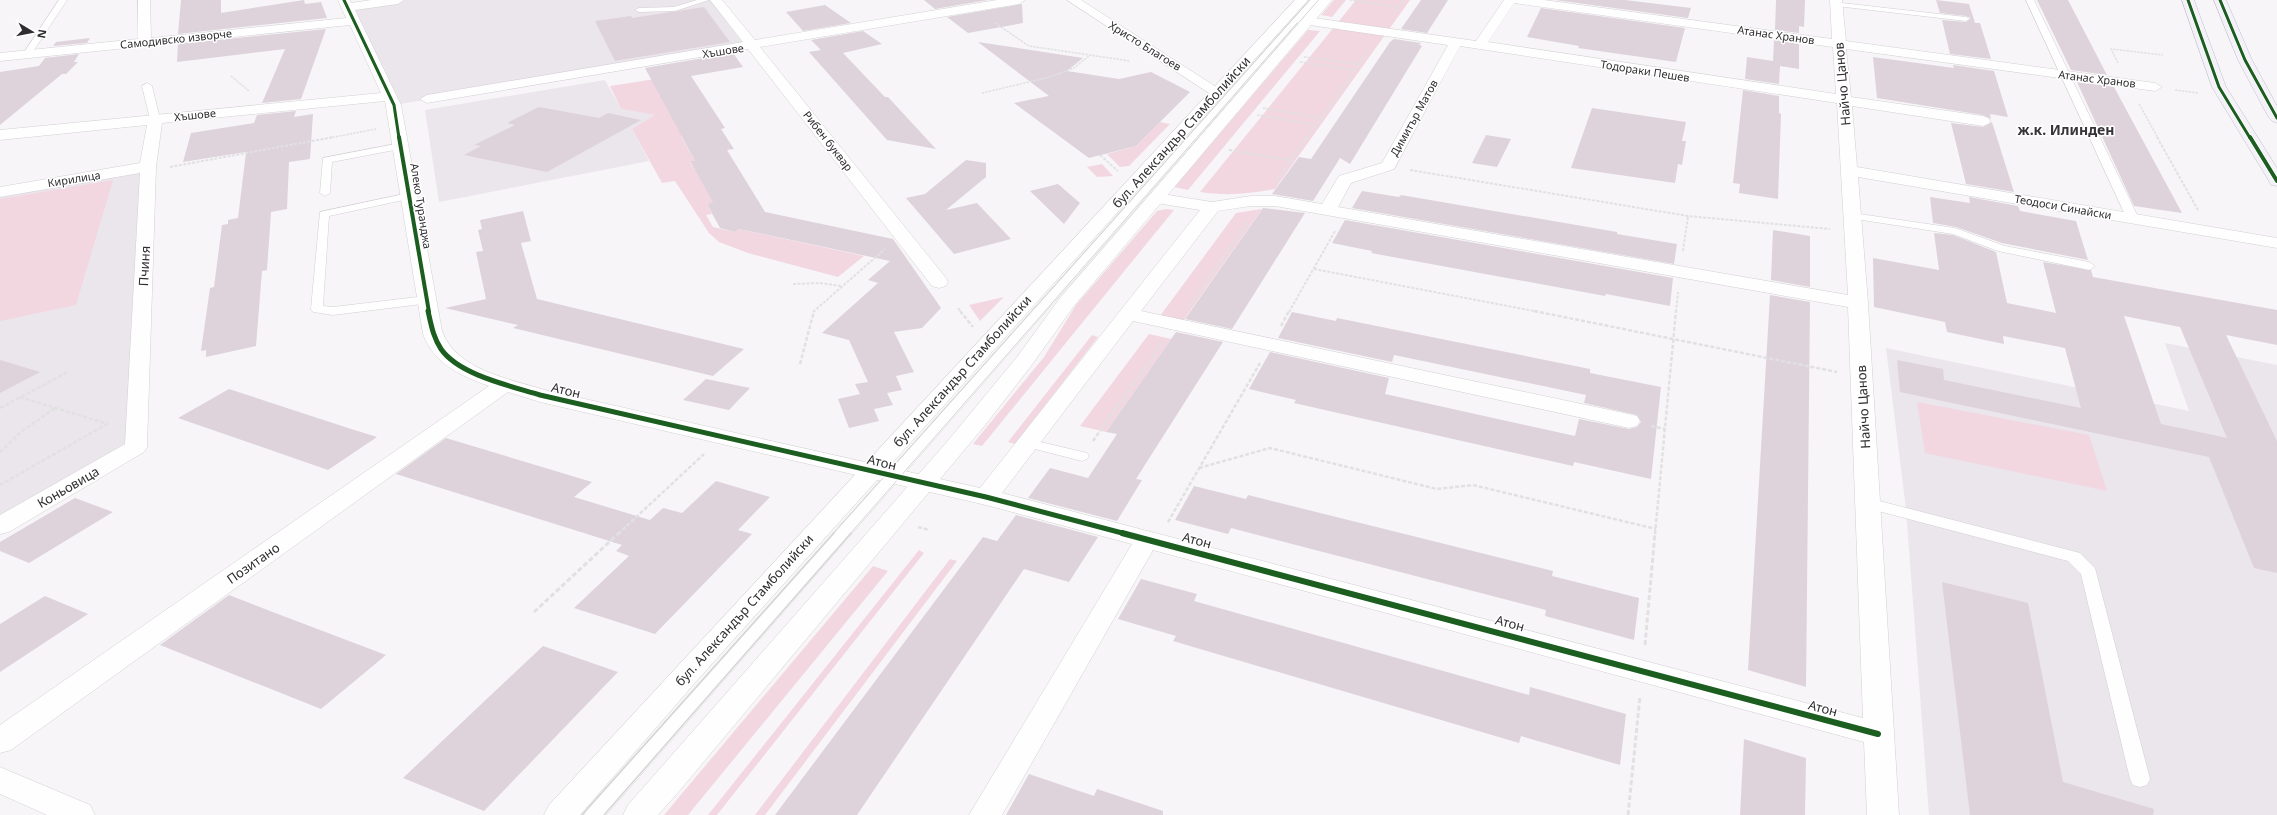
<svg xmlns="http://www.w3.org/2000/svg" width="2277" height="815" font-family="'Noto Sans',sans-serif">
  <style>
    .built { fill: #ebe5ec }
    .green { fill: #f2d7e1 }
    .building { fill: #ded3db; fill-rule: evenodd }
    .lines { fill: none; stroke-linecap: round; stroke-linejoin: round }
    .lane-casing { stroke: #d2d0d2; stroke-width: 1 }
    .street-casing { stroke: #d2d0d2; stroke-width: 1 }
    .secondary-casing { stroke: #d2d0d2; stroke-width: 1 }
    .primary-casing { stroke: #c3bfca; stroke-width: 1 }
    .path-far3 { stroke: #e1e1e1; stroke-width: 1.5; stroke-dasharray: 2.5 1; stroke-linecap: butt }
    .path-far2 { stroke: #e1e1e1; stroke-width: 2; stroke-dasharray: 3 1.5; stroke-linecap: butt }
    .path-far1 { stroke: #e1e1e1; stroke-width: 2.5; stroke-dasharray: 4 2; stroke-linecap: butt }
    .path { stroke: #e1e1e1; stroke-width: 3; stroke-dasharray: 5 2.5; stroke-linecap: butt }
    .lane { fill: #fefefe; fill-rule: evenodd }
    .street { fill: #fefefe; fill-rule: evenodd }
    .secondary { fill: #fefefe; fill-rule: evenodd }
    .primary { fill: #f4f2f8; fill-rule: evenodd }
    .tram-far1 { stroke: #d6d5d6; stroke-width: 1 }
    .tram { stroke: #d6d5d6; stroke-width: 1.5 }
    .cycleway-far3-casing { stroke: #fff; stroke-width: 4.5 }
    .cycleway-far2-casing { stroke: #fff; stroke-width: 6 }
    .cycleway-far1-casing { stroke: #fff; stroke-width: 8 }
    .cycleway-casing { stroke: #fff; stroke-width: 9 }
    .cycleway-far3 { stroke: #1b5e20; stroke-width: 3 }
    .cycleway-far2 { stroke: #1b5e20; stroke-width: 4 }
    .cycleway-far1 { stroke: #1b5e20; stroke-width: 5 }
    .cycleway { stroke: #1b5e20; stroke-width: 6 }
    .labels { text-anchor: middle; stroke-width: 3; stroke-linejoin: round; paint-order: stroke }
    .far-street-label { font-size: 11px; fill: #2f2d2f; stroke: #fff }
    .street-label { font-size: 13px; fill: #2f2d2f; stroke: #fff }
    .far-district-label { font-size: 14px; font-weight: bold; fill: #383539; stroke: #fff }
  </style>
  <rect width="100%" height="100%" fill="#f7f5f8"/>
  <!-- built -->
  <path class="built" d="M398 0H716L753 46 394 105 347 7Z
    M605 80 621 109 656 115 632 129 649 161 439 202 425 110Z
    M148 167 136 447 0 526V192Z
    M2165 343 2277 365V815H1929L1906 509 1886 348 2189 411Z"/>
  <!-- green -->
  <path class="green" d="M1334 0H1346L1332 17 1321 15Z
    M1356 0H1410L1275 189C1249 194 1226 196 1200 192Z
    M1308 30 1320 31 1188 190 1174 187Z
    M655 79 688 135 681 136 695 161 690 162 695 170 700 169 718 201 707 204 712 214 706 215 713 227 735 232 739 229 864 256 838 277 748 253 719 242 709 233 675 181 662 183 632 129 655 115 621 109 610 86Z
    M1160 122 1170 124 1129 166 1120 167 1107 154 1136 146Z
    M1102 164 1113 176 1097 177 1087 167Z
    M113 180 76 305 0 321V199Z
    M1166 209 1174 210 982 446 973 444 1044 357 1076 305 1157 211Z
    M1262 209 1183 321 1160 316 1236 213Z
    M1004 297 980 321 969 305Z
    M1149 334 1171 339 1106 432 1080 426Z
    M1092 335 1098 337 1015 444 1008 442Z
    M1917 402 2089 435 2107 491 1925 453Z
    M919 550 924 553 717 815H708Z
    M950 559 957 561 765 815H755Z
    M873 566 888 571 688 815H664Z"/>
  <!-- building -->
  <path class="building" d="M181 0H221V13L304 0 305 4 321 2 327 18 178 34Z
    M924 0H988L935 9Z
    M1421 0H1448L1427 33 1401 29Z
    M1555 0H1625L1691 8 1688 18Z
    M1776 0H1805L1804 27 1799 26V33L1775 30Z
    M1936 0 1969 4 1975 23H1980L1991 59 1950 54 1942 20 1966 22 1971 18 1966 16 1940 13Z
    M2037 0H2068L2107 75 2071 70Z
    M1022 4 1023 23 968 33 947 17Z
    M825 5 851 23 803 31 786 12Z
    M704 7 730 42 615 61 595 21 631 16 632 18Z
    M1541 8 1685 28 1676 62 1578 48 1579 46 1527 37Z
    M326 29 301 99 262 103 285 49 177 62 178 44Z
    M863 31 882 44 843 53 885 97H888L936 149 887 140 809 52 821 50 811 40Z
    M90 38 87 43 53 46 56 42Z
    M1394 39 1421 43 1419 45 1422 46 1350 164 1340 158 1313 201 1272 194 1299 157 1311 159 1390 42Z
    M1774 40 1799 44V69L1780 66 1779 84 1745 79 1747 57 1773 61Z
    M978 42 1083 58 1067 71 1119 79 1151 72 1190 92 1136 146 1089 158 1014 103 1049 96Z
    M733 53 743 67 691 76 725 128 721 129 734 149 727 150 765 212 893 239 941 308 922 328 894 332 914 372 896 376 902 390 887 393 893 405 874 409 879 421 849 428 838 399 860 394 855 384 868 382 849 340 822 333 878 283 868 280 890 261 739 229 735 232 720 228 707 204 713 202 690 161H695L645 68Z
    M79 54 74 62H78L66 74H62L0 125V72L39 66 45 58Z
    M1873 57 1954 68 1953 65 1994 71 2008 117 1990 114 1991 119 1983 115 1877 98Z
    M2077 82 2114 87 2182 213 2134 206Z
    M1743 90 1779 96V113L1781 114 1778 199 1739 193 1740 184 1733 183Z
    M539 107 599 118 608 113 641 120 547 172 464 155 481 146 474 145 515 125 507 123Z
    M1592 108 1686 122 1682 141H1686L1682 165 1678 164 1675 183 1571 168Z
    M296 111 294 117 313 114 310 159 289 162 287 209 271 212 267 270 262 271 256 346 206 357V350L201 351 210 288 214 287 222 225 228 224V220L238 218 246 152 183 162 191 133 254 123 257 115Z
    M1992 122 2014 192 1966 184 1951 123 1983 127Z
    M1486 135 1511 139 1497 167 1472 163Z
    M966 160 986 163V177L946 210 977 203 1011 239 954 254 906 198 925 194Z
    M1058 184 1080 203 1064 224 1030 191Z
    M1362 191 1399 197 1401 195 1617 232V234L1677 244 1674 264 1352 208Z
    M1930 197 1970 203 1969 197 2018 206 2020 211 2076 221 2088 260 2002 243 1956 227 1933 223Z
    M1263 208 1305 213 1232 329 1185 319Z
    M523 211 531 241 521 243 537 299 744 349 713 376 513 328 518 325 445 308 486 299 476 252 483 251 478 230 482 229 480 220Z
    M1345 220 1673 278 1670 306 1606 294 1605 296 1371 253 1372 251 1332 243Z
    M1773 230 1810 236V287L1771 280Z
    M1934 233 1953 235 1996 252 2007 303 2056 313 2043 262 2091 270 2093 277 2277 310V345L2226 335 2277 441V573L2254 568 2209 457 1900 392 1897 360 1943 369 1944 380 2081 408 2065 348 2003 336 2004 344 1947 332 1945 322 1874 307 1873 258 1939 270ZM2124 316 2180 327 2227 438 2161 424Z
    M1770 295 1810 302 1806 687 1748 670Z
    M1292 312 1336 321 1337 318 1590 369V373L1661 387 1651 479 1574 462 1573 466 1294 403 1296 400 1249 389 1270 352 1389 378 1385 394 1575 436 1579 419 1629 429 1637 427 1641 422 1637 415 1584 403 1586 395 1394 355 1392 362 1278 338Z
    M1176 332 1223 342 1136 479 1142 480 1117 521 1028 498 1050 468 1088 478 1117 434 1106 432Z
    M0 360 40 372 0 393Z
    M706 379 750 388 729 410 683 400Z
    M229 389 348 428 377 437 328 470 178 418Z
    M446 438 592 482 574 497 650 520 663 508 682 513 716 481 770 497 738 530 752 534 655 634 574 608 629 556 616 551 622 545 396 474Z
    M1194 486 1246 499 1248 495 1553 571 1552 576 1639 598 1634 640 1545 616 1546 610 1231 528 1228 534 1175 520Z
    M75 498 113 512 29 563 0 551V542Z
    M1016 515 1098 537 1069 582 1024 569 857 815H775L983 537 997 541Z
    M1141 579 1197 594 1194 601 1529 695 1530 687 1626 714 1620 765 1521 736 1519 743 1173 641 1176 636 1118 619Z
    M1942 582 2028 603 2063 782 2154 809 2153 815H1970Z
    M229 595 270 611 386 655 321 709 160 645Z
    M45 596 88 614 0 672V624Z
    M543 646 618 672 484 811 403 778Z
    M1744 739 1806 758 1805 815H1740Z
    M1029 774 1094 796 1097 789 1163 811V815H1006Z"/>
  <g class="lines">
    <!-- lane casing -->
    <g class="lane-casing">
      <path id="lane" d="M59 0H67L30 56H24L23 54Z
        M697 0H709L675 11 639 12 635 10 639 8 674 7Z
        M1310 0H1318L606 815H584L587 809Z
        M2026 0H2034L2139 219 2137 221H2129L2127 219Z
        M1833 2 1966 17 1970 19 1966 21 1836 6 1832 4Z
        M147 83 152 86 160 119 158 121H152L150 119 142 86Z
        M401 143 406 146 405 148 332 162 330 193 325 196 320 193 323 158Z
        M409 193 414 196 413 198 329 216 323 306 333 307 426 296 430 297 432 300 430 303 333 315 313 312 311 309 320 212Z
        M1853 213 1955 228 2005 246 2089 262 2095 266 2089 270 1998 251 1953 234 1849 218 1847 216Z
        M1028 439 1087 453 1089 456 1087 459 1082 461 1023 446 1021 443Z
        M1868 498 2080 553 2095 568 2150 779 2147 785 2140 787 2133 785 2130 779 2081 574 2068 561 1863 507 1860 503 1863 499Z"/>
    </g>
    <!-- street casing -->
    <g class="street-casing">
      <path id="street" d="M138 0H150L151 38 346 18 338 0H350L351 3 371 0H404L398 4 355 10 401 105 442 331C456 370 510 379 545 390L980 488 1200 210 1150 202 1148 198 1150 194 1156 193 1212 202 1251 196H1275L1322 204 1339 176 1382 163 1448 45 1303 24 1301 21 1307 17 1476 41 1504 0H1544L1832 39 1830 0H1842L1846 41 2155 83 2162 87 2155 91 1846 49 1851 97 1983 116 1988 118 1991 121 1988 124 1983 126 1852 106 1857 167 2277 238V248L1858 177 1868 303 1899 815H1867L1864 742 1153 550 1002 815H969L1132 544 986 505 540 402 508 392 11 750 0 753V725L489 386C461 376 434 364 423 334L385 101 162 123 156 167 147 447 144 452 9 532 0 534V515L125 444 140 173 0 197V187L140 163 147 125 0 140V130L381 93 350 25 0 61V53L138 39ZM1514 3 1833 47 1836 94 1488 42ZM1460 46 1837 103 1848 295 1338 207 1351 183 1394 169ZM1251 206H1275L1848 307 1863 718 1002 493 1133 321 1629 428 1637 426 1640 421 1637 416 1629 414 1141 311 1218 211Z
        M710 0H722L755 40 997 0H1025L1019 4 760 47 946 278 948 282 946 286 939 288 932 286 748 49 427 103 420 99 427 95 743 42Z
        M1067 0H1081L1224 92 1217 96 1212 95Z
        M0 767 90 805 95 815H47L0 794Z"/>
    </g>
    <!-- secondary casing -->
    <g class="secondary-casing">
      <path id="secondary" d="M1295 0H1308L701 676 580 815H544L549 805Z
        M1319 0H1332L1074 306 1031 366 986 424 681 789 658 815H623L628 805 946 443 1017 357 1060 298Z"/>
    </g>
    <!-- primary casing -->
    <g class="primary-casing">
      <path id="primary" d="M2182 0H2194L2226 87 2277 168V186L2271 185 2269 181 2212 87Z
        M2214 0H2226L2252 60 2277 106V123L2272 121 2269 118 2238 60Z"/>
    </g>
    <!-- path-far3 -->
    <path class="path-far3" d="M1350 0 1399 7
      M1393 14 1404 0
      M995 23 1029 46 1130 61
      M1304 57 1358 64
      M1300 62 1354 70
      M2118 63 2111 49 2163 55
      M231 76 249 91
      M2175 90 2198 93
      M982 93 1050 77 1074 68 1090 55
      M2139 104 2158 138
      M1263 108 1320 118
      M1257 115 1316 125
      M329 138 376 129
      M1307 138 1370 48"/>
    <!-- path-far2 -->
    <path class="path-far2" d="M2157 137 2198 210
      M1229 150 1290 160
      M1100 155 1118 171
      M170 167 334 137
      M1410 170 1688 216 1830 229
      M1276 181 1307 137
      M1683 251 1688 216
      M1314 269 1539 312
      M793 284 820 283 841 286
      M1189 306 1248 221
      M958 308 961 312
      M813 312 885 249
      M1289 312 1335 231
      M1676 312 1678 292"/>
    <!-- path-far1 -->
    <path class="path-far1" d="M960 311 973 327
      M1534 311 1837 372
      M1281 326 1289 311
      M800 364 814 311
      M20 397 108 424
      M0 408 68 372
      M1651 426 1665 429
      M1093 441 1163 342
      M0 452 22 431 55 408
      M1199 468 1270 448 1437 489 1473 485 1656 529
      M0 485 107 424
      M1168 522 1260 363
      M918 527 929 530
      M618 534 704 454
      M1655 534 1676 311"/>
    <!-- path -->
    <path class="path" d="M534 612 619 533
      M1645 645 1655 533
      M1628 815 1640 696"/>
    <!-- lane -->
    <use href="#lane" class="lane"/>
    <!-- street -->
    <use href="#street" class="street"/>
    <!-- secondary -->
    <use href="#secondary" class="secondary"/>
    <!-- primary -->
    <use href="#primary" class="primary"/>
    <!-- tram-far1 -->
    <path class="tram-far1" d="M833 534 1310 0
      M850 534 1297 23"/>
    <!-- tram -->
    <path class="tram" d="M582 815 834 533
      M604 815 851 533"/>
    <!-- cycleway-far3 casing -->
    <g class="cycleway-far3-casing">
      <path id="cycleway-far3" d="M344 0 394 105 399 138
        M2188 0 2219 87 2250 138
        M2220 0 2245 60 2277 118"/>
    </g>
    <!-- cycleway-far2 casing -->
    <g class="cycleway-far2-casing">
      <path id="cycleway-far2" d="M399 137 429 312
        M2250 137 2277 181"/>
    </g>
    <!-- cycleway-far1 casing -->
    <g class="cycleway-far1-casing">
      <path id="cycleway-far1" d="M428 311C431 324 433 337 441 349 459 375 511 386 540 395L986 497 1126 534"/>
    </g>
    <!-- cycleway casing -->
    <g class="cycleway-casing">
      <path id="cycleway" d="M1122 533 1878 734"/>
    </g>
    <!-- cycleway-far3 -->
    <use href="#cycleway-far3" class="cycleway-far3"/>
    <!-- cycleway-far2 -->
    <use href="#cycleway-far2" class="cycleway-far2"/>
    <!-- cycleway-far1 -->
    <use href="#cycleway-far1" class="cycleway-far1"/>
    <!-- cycleway -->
    <use href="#cycleway" class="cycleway"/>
  </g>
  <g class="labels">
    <!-- far-street labels -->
    <g class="far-street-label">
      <text transform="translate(1776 35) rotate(8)" y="4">Атанас Хранов</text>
      <text transform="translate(176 39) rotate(-6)" y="4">Самодивско изворче</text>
      <text transform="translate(1145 46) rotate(32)" y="4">Христо Благоев</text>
      <text transform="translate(723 51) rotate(-9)" y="4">Хъшове</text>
      <text transform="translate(1645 71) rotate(9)" y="4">Тодораки Пешев</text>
      <text transform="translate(2097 79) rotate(7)" y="4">Атанас Хранов</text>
      <text transform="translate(195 115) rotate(-6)" y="4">Хъшове</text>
      <text transform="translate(1414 118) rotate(-61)" y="4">Димитър Матов</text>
      <text transform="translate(828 141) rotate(52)" y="4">Рибен буквар</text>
      <text transform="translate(74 179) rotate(-9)" y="4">Кирилица</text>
      <text transform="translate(421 206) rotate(81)" y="4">Алеко Туранджа</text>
      <text transform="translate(2063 207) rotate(10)" y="4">Теодоси Синайски</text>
    </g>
    <!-- street labels -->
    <g class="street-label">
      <text transform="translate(1842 84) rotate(-95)" y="5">Найчо Цанов</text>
      <text transform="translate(1181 132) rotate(-48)" y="5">бул. Александър Стамболийски</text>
      <text transform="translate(144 266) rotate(-87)" y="5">Пчиня</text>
      <text transform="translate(962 371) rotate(-48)" y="5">бул. Александър Стамболийски</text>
      <text transform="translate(566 390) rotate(13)" y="5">Атон</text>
      <text transform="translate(1863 407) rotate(-93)" y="5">Найчо Цанов</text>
      <text transform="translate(882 462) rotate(13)" y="5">Атон</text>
      <text transform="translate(68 487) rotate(-30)" y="5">Коньовица</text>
      <text transform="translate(1197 540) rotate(15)" y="5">Атон</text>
      <text transform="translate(253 563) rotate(-35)" y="5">Позитано</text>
      <text transform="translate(744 610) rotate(-48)" y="5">бул. Александър Стамболийски</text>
      <text transform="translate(1510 623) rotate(15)" y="5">Атон</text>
      <text transform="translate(1823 708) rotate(15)" y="5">Атон</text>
    </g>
    <!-- far-district labels -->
    <g class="far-district-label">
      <text x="2066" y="135">ж.к. Илинден</text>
    </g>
  </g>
  <!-- north arrow -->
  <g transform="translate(32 32) rotate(100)" stroke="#ffffff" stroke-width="3" paint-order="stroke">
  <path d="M0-3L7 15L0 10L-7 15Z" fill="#2f2d2f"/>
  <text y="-6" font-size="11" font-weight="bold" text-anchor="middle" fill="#2f2d2f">N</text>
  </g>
</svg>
